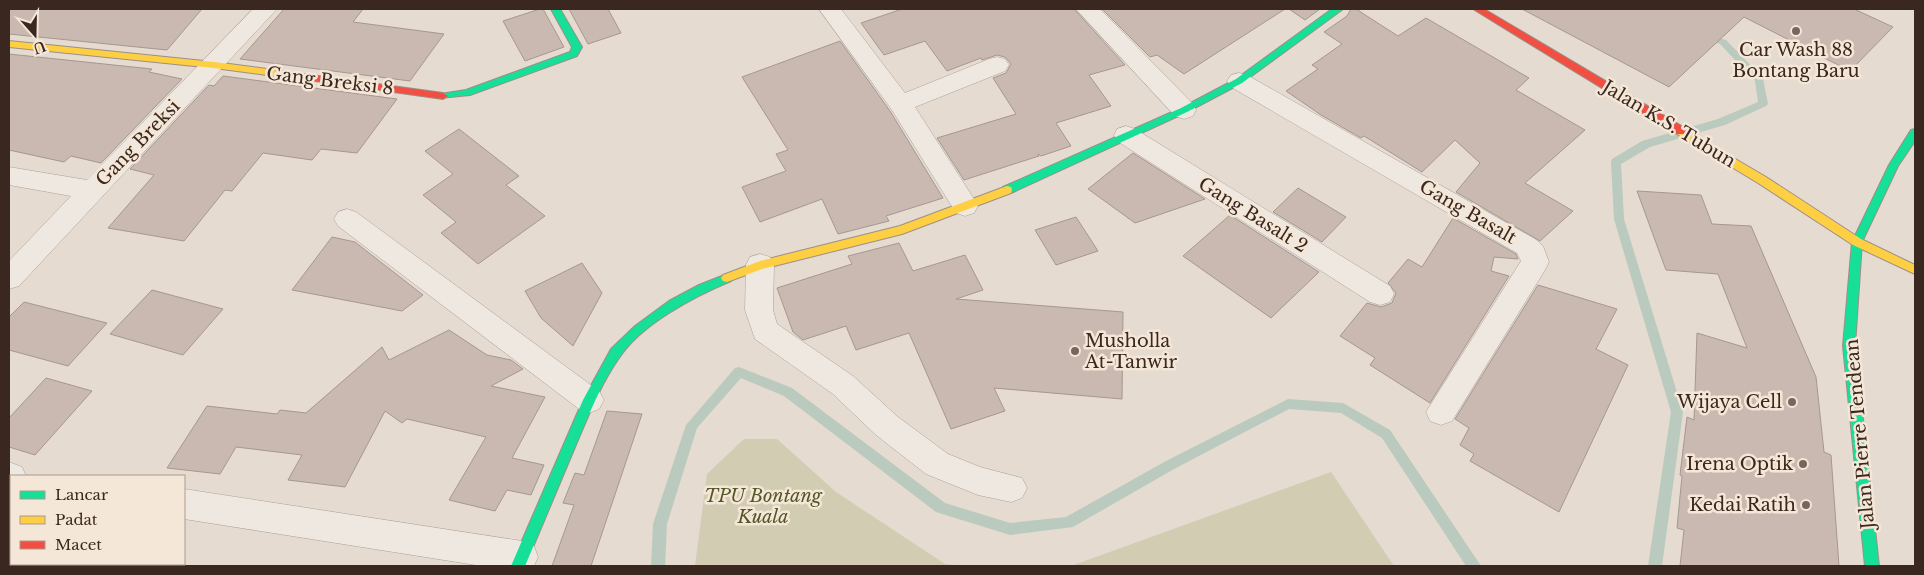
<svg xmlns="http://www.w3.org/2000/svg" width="1924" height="575" font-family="'Libre Baskerville',serif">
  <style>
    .cemetery { fill: #d1ccb2 }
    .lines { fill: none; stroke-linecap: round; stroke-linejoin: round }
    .stream { fill: #bacabe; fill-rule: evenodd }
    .building { fill: #c9b9b1; stroke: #a6978f }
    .street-casing { stroke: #aba198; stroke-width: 1 }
    .fast-casing { stroke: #9a9088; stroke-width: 2 }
    .slow-casing { stroke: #9a9088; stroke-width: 2 }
    .jam-casing { stroke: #9a9088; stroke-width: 2 }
    .street { fill: #eee8e1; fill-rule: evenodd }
    .fast { fill: #16e098; fill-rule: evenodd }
    .slow { fill: #ffcf43; fill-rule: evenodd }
    .jam { fill: #f24e42; fill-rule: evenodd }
    .poi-dot { fill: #76675e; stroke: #f5e7d7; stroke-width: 2 }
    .labels { text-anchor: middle; stroke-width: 5; stroke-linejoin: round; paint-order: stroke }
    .poi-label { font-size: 18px; fill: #3a2820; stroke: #f5e7d7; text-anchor: end }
    .street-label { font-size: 18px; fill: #3a2820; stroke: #f5e7d7 }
    .park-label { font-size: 18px; font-style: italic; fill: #535627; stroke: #f5e7d7 }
  </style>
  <rect width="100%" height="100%" fill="#e5dbd0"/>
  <!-- cemetery -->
  <path class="cemetery" d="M744 439H777L836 492 945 564 963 566H695L707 474Z
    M1331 472 1394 566H1071Z"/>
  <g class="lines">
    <!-- stream -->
    <path class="stream" d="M1706 34 1726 40 1763 78 1768 104 1766 106 1725 125 1650 147 1621 164 1624 219 1683 412 1662 566H1648L1671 412 1614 219 1611 162 1612 159 1642 141 1718 119 1758 102 1755 81 1720 44 1703 39 1701 37Z
      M739 367 792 388 945 503 1010 523 1066 517 1166 461 1288 399 1343 403 1390 430 1481 566H1466L1382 438 1341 413 1289 409 1174 469 1073 527 1010 535 936 512 784 396 741 378 697 428 667 524 665 566H651L653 524 686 425 735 368Z"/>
  </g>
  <!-- building -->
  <path class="building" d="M9 9H202L167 50 9 34Z
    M284 9H363L353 22 444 34 410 81 240 59Z
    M540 9H543L564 47 525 61 503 21Z
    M569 9H608L621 33 588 44Z
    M902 9H1074L1125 65 1089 75 1111 106 1056 123 1071 146 1041 156 1038 154 1039 156 964 180 937 138 1016 114 993 78 1006 73 1011 64 1005 57 997 55 982 60 981 58 947 71 925 41 884 55 861 23Z
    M1102 9H1285L1184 74 1157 55 1150 57Z
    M1289 9H1320L1305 20Z
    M1351 9H1356L1398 36 1426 18 1529 78 1516 90 1585 130 1525 183 1573 211 1540 241 1456 192 1480 163 1455 140 1422 172 1364 136 1361 138 1321 115 1286 91 1318 69 1312 65 1342 44 1324 32 1347 16Z
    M1522 9H1854L1893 27 1850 71 1744 17 1669 87Z
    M840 41 890 111 943 198 886 216 889 221 838 234 822 199 760 222 742 187 786 171 776 154 788 150 742 77Z
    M9 54 152 69 149 72 182 79 101 163 71 156 64 162 9 150Z
    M223 76 397 99 357 153 321 149 312 160 263 153 232 191 225 190 184 241 108 228 154 175 130 169 209 85 214 86Z
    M459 129 519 176 506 185 545 216 478 264 441 233 456 222 423 195 453 174 425 151Z
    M1133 153 1205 199 1135 223 1088 189Z
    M1298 188 1346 217 1322 242 1273 212Z
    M1637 191 1701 195 1712 224 1751 226 1816 377 1824 452 1831 455 1839 566H1680L1684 530 1677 528 1682 476 1680 475 1687 417 1694 420 1697 333 1747 348 1718 274 1666 270Z
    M1230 215 1319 272 1271 318 1183 256Z
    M1076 217 1098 251 1056 265 1035 230Z
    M1453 218 1516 254 1518 259 1494 257 1491 271 1509 276 1430 403 1370 365 1375 358 1340 336 1367 303 1381 307 1392 303 1396 293 1388 283 1408 259 1422 267Z
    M332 237 355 242 423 295 402 311 292 290Z
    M899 243 913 271 965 255 983 290 956 299 1123 312 1122 399 994 388 1005 411 951 429 909 333 856 350 846 326 803 340 793 332 777 288 852 264 848 256Z
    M582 263 602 293 573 346 541 318 525 291Z
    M1538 285 1617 309 1596 349 1628 365 1559 512 1470 461 1474 454 1460 445 1469 428 1455 419Z
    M152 290 223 309 183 355 110 334Z
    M24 302 107 323 68 366 9 350V317Z
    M449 330 487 355 511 360 523 369 491 386 545 397 512 458 544 465 531 495 507 490 495 511 449 500 486 437 407 419 402 423 385 411 345 487 288 480 302 455 236 447 220 474 167 468 207 406 277 414 280 410 306 413 382 347 389 360Z
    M46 378 92 391 35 455 9 447V418Z
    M607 411 642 414 591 566H552L574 505 563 503 575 473 584 475Z"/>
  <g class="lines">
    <!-- street casing -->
    <g class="street-casing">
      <path id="street" d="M253 9H277L19 286 9 289V261L71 196 9 185V167L87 180Z
        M819 9H841L905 93 989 59 997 57 1005 59 1009 65 1005 71 915 107 974 199 978 206 974 213 965 216 956 213 892 110Z
        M1076 9H1100L1193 104 1196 110 1193 116 1184 119 1175 116Z
        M1239 73 1247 75 1535 239 1543 246 1549 262 1545 270 1452 421 1441 425 1430 421 1426 412 1521 261 1517 253 1231 87 1227 81 1231 75Z
        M1126 126 1135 129 1390 286 1394 294 1390 302 1380 305 1370 302 1117 141 1114 135 1117 129Z
        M347 209 356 212 599 391 604 400 599 409 589 413 579 409 338 226 334 219 338 212Z
        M760 254 770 257 774 265 773 310 777 324 853 376 898 417 948 454 980 467 1022 478 1027 488 1022 498 1011 502 978 495 926 474 876 435 833 394 755 339 745 310 746 265 750 257Z
        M9 462 22 467 26 476H11V491L9 490Z
        M184 489 522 541 534 546 538 557 534 566H482L184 519Z"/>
    </g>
    <!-- fast casing -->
    <g class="fast-casing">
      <path id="fast" d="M551 9H560L582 47 577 56 470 95 440 98 438 96 440 94 466 90 570 52 572 47Z
        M1332 9H1343L1242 83 1187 112 1011 193H1003L1002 190 1003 187 1181 108 1236 79Z
        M1915 129V141L1898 166 1862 242 1855 346 1879 566H1865L1843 346 1852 242 1889 165 1911 130Z
        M727 274 731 275 733 278 731 281C695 296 641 324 619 358 600 385 588 417 575 447 558 487 542 526 525 566H511L583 400 611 349 635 326 669 301 699 285Z"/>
    </g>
    <!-- slow casing -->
    <g class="slow-casing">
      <path id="slow" d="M9 41 214 62 290 72 295 75 290 78 214 68 9 47Z
        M1681 127 1766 177 1861 239 1915 265V274L1853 245 1758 183 1677 134 1676 131 1677 128Z
        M1007 186 1011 187 1012 190 1011 193 902 234 762 269 727 282 723 281 721 278 723 275 760 261 900 226Z"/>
    </g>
    <!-- jam casing -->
    <g class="jam-casing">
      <path id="jam" d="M1473 9H1484L1685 128 1686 131 1685 134H1677Z
        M290 72 443 93 448 96 443 99 287 77 285 75Z"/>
    </g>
    <!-- street -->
    <use href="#street" class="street"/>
    <!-- fast -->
    <use href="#fast" class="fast"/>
    <!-- slow -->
    <use href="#slow" class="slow"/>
    <!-- jam -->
    <use href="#jam" class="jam"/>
  </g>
  <!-- markers -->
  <g class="poi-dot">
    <circle cx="1796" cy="31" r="5"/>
    <circle cx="1075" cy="351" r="5"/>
    <circle cx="1792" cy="402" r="5"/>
    <circle cx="1803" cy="464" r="5"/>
    <circle cx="1806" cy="505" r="5"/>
  </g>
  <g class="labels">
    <!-- poi labels -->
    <g class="poi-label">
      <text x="1796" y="56" text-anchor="middle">Car Wash 88<tspan x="1796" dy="21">Bontang Baru</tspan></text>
      <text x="1085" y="347" text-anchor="start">Musholla<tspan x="1085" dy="21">At-Tanwir</tspan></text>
      <text x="1782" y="408">Wijaya Cell</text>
      <text x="1793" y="470">Irena Optik</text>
      <text x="1796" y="511">Kedai Ratih</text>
    </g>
    <!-- street labels -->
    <g class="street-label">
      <text transform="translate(330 81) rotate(7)" y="6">Gang Breksi 8</text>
      <text transform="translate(1669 124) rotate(31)" y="6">Jalan K.S. Tubun</text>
      <text transform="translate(138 143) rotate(-46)" y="6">Gang Breksi</text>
      <text transform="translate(1468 212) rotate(30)" y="6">Gang Basalt</text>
      <text transform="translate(1253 215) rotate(32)" y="6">Gang Basalt 2</text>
      <text transform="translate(1860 434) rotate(-95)" y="6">Jalan Pierre Tendean</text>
    </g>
    <!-- park labels -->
    <g class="park-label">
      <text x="763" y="502">TPU Bontang<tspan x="763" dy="21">Kuala</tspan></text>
    </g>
  </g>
  <!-- border -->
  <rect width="1924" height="575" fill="none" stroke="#3a2820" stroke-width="20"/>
  <!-- legend -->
  <rect x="10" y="475" width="175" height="90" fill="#f5e7d7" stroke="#aa9b8e"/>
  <rect x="20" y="491" width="25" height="8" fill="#16e098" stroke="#aa9b8e"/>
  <text x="55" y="500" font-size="15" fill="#3a2820">Lancar</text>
  <rect x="20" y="516" width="25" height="8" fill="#ffcf43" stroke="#aa9b8e"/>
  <text x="55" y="525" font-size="15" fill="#3a2820">Padat</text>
  <rect x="20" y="541" width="25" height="8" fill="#f24e42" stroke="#aa9b8e"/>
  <text x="55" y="550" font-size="15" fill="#3a2820">Macet</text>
  <!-- north arrow -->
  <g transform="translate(35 35) rotate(160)" stroke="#f5e7d7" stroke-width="4" paint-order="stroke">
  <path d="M0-4L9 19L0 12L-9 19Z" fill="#3a2820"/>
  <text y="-8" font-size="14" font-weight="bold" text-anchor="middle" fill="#3a2820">U</text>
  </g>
</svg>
